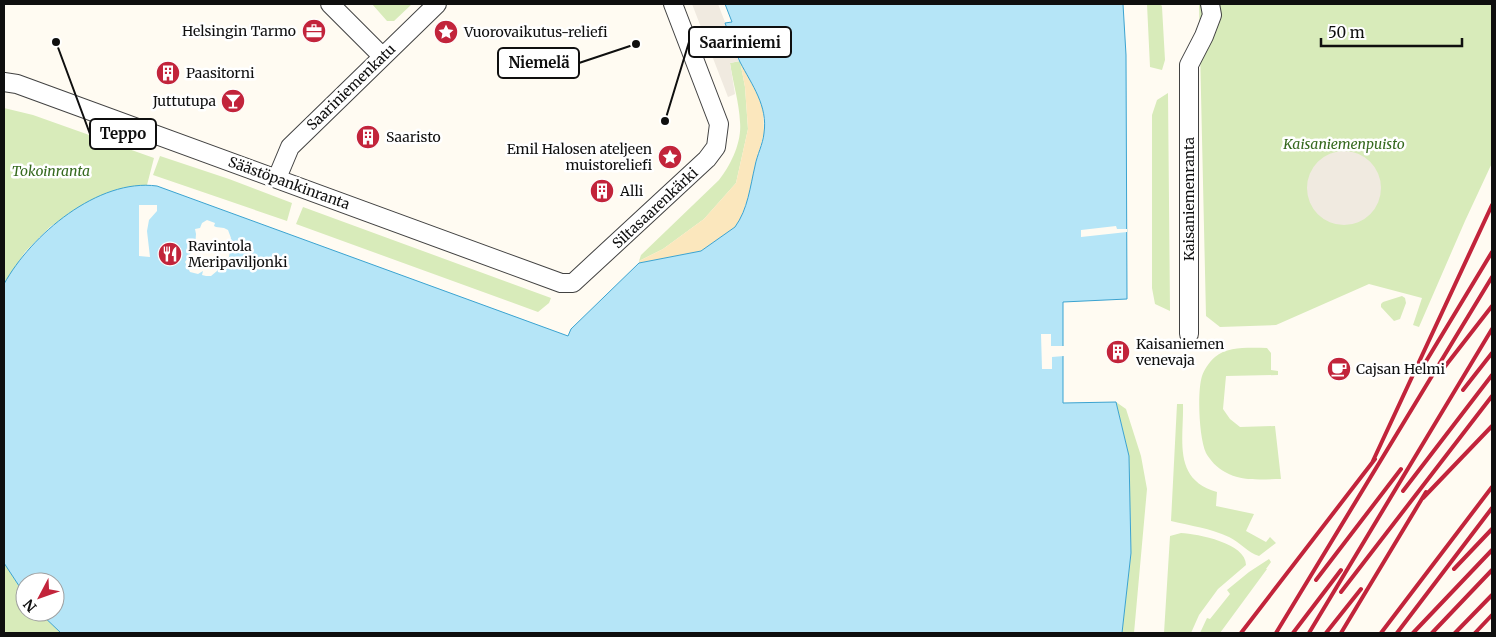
<svg xmlns="http://www.w3.org/2000/svg" width="1496" height="637" font-family="Merriweather,serif">
  <style>
    .green { fill: #d8ebba }
    .sand { fill: #fbe7bd }
    .plaza { fill: #f0eae0 }
    .water { fill: #b5e5f7; stroke: #3ba3d0 }
    .pier { fill: #fffbf2 }
    .lines { fill: none; stroke-linecap: round; stroke-linejoin: round }
    .minor-casing { stroke: #424242; stroke-width: 20 }
    .minor { stroke: #fff; stroke-width: 18 }
    .rail { stroke: #c2243b; stroke-width: 4 }
    .labels { text-anchor: middle; stroke-width: 5; stroke-linejoin: round; paint-order: stroke }
    .poi-label { font-size: 14px; fill: #0f0f0f; stroke: #fff; text-anchor: start }
    .street-label { font-size: 14px; fill: #0f0f0f; stroke: #fff }
    .park-label { font-size: 14px; font-style: italic; fill: #35691e; stroke: #fff }
    .leader { fill: none; stroke: #0f0f0f; stroke-width: 2 }
    .callout-dot { fill: #0f0f0f; stroke: #fff; stroke-width: 2 }
    .callout { fill: #fff; stroke: #0f0f0f; stroke-width: 2 }
    .callout-label { font-size: 15px; text-anchor: middle; font-weight: bold; fill: #0f0f0f }
  </style>
  <rect width="100%" height="100%" fill="#fffbf2"/>
  <!-- green -->
  <path class="green" d="M372 4H412L394 21H387Z
    M1147 4H1161L1162 7 1165 60 1162 70 1150 67Z
    M1199 4H1492V163L1465 221 1419 327 1413 325 1422 298 1369 284 1276 325 1220 327 1206 316Z
    M740 61 745 87 748 129 736 183 704 219 663 249 639 261 641 255 719 180C731 165 742 142 740 122 739 102 733 83 730 63Z
    M1168 93 1170 311 1155 304 1152 288V115L1157 100Z
    M4 108 33 115 154 158 147 185 129 187 106 194 51 226 25 252 4 284Z
    M160 156 229 179 292 203 287 221 153 175Z
    M303 207 551 298 549 303 538 312 296 224Z
    M1402 296 1405 298 1406 303 1400 319 1394 321 1381 307V304L1383 302Z
    M1267 348 1271 353V370L1278 371V375L1226 376 1223 409 1230 419 1240 427 1275 426 1281 479C1263 479 1241 482 1225 472 1217 468 1210 460 1206 453 1199 438 1197 392 1202 376 1204 370 1209 362 1215 357 1228 346 1250 348 1267 348Z
    M1116 402 1126 409 1141 456 1147 489 1134 633H1122L1131 553 1129 456Z
    M1177 404H1183C1184 439 1172 479 1217 492L1216 506 1254 514 1246 531 1266 542 1270 537 1276 543 1259 556C1248 553 1240 542 1229 537 1210 528 1191 526 1171 521Z
    M1181 533C1198 534 1246 543 1246 565L1218 589 1199 615 1191 633H1164L1170 536Z
    M1269 559 1271 562 1266 569H1267L1220 633H1200L1207 618 1210 619 1230 594 1227 590 1249 572Z
    M4 563 25 595V612H39L61 633H4Z"/>
  <!-- sand -->
  <path class="sand" d="M740 61 758 94 763 108 764 133 755 166 751 190 739 222 735 227 701 251 639 263V261L663 249 704 219 736 183 748 129 745 87Z"/>
  <!-- plaza -->
  <path class="plaza" d="M692 4H718L740 61 730 63 735 94 733 95 728 97Z
    M1307 188a37 37 0 1 1 74 0a37 37 0 1 1-74 0Z"/>
  <!-- water -->
  <path class="water" d="M725 4H1123L1126 55 1127 299 1063 302V403L1116 402 1129 456 1131 553 1122 633H61L39 612H55V582H25V595L4 563V284C31 235 98 178 157 186L568 336 571 329 639 263 701 251 735 227C748 209 750 187 755 166 757 155 763 144 764 133 768 106 752 85 740 62 734 49 730 36 725 23L732 22Z"/>
  <!-- pier -->
  <path class="pier" d="M139 205H157V211L149 220 147 231 150 257 139 256Z
    M207 220 215 223 214 226 216 227 224 228 228 230 231 238 229 245 226 244 230 250 229 257 223 263 220 264 218 261 219 264 217 271 211 276H206L202 275 203 271 198 274 190 272 185 262 195 246 196 234 195 229 200 228 202 223Z
    M1116 226 1117 229H1127V232L1081 237V230Z
    M1041 334H1051V346H1064V356L1052 357V369H1042Z"/>
  <g class="lines">
    <!-- minor casing -->
    <g class="minor-casing">
      <path id="minor" d="M330 4 382 56
        M4 82 17 84 561 283H573L707 159 716 147 719 124 673 4
        M277 178 290 147 437 4
        M1189 334V65L1204 36 1212 15 1210 4"/>
    </g>
    <!-- minor -->
    <use href="#minor" class="minor"/>
    <!-- rail -->
    <path class="rail" d="M1425 363 1492 252
      M1443 369 1492 306
      M1463 390 1492 353
      M1372 463 1492 205
      M1403 491 1492 375
      M1423 498 1492 426
      M1454 569 1492 529
      M1316 580 1401 469
      M1341 592 1492 396
      M1241 633 1375 459
      M1276 633 1492 277
      M1293 633 1341 570
      M1309 633 1492 329
      M1326 633 1361 589
      M1341 633 1426 492
      M1381 633 1492 487
      M1397 633 1492 508
      M1413 633 1492 550
      M1432 633 1492 570
      M1455 633 1492 595
      M1475 633 1492 615"/>
  </g>
  <!-- icons -->
  <defs>
    <g id="office-disc" transform="scale(1.25)"><circle r="9.5" fill="#c2243b" stroke="#fff"/><path d="M-6-3h4V-5.5h4V-3h4V5H-6ZM-1-4.5V-3h2v-1.5ZM-6 0V1H6V0Z" fill="#fff"/></g>
    <g id="sight-disc" transform="scale(1.25)"><circle r="9.5" fill="#c2243b" stroke="#fff"/><path d="M0-6L1.8-2.2L6-1.7L2.9 1.2L3.7 5.4L0 3.3L-3.7 5.4L-2.9 1.2L-6-1.7L-1.8-2.2Z" fill="#fff"/></g>
    <g id="building-disc" transform="scale(1.25)"><circle r="9.5" fill="#c2243b" stroke="#fff"/><path d="M-4-6H4V6H1V3H-1V6H-4ZM-2.5-4.3h1.7v1.8h-1.7ZM.8-4.3h1.7v1.8H.8ZM-2.5-1h1.7V.8h-1.7ZM.8-1h1.7V.8H.8Z" fill="#fff"/></g>
    <g id="bar-disc" transform="scale(1.25)"><circle r="9.5" fill="#c2243b" stroke="#fff"/><path d="M-6-5H6L.8 .8V4.5H3.5V6h-7V4.5H-.8V.8Z" fill="#fff"/></g>
    <g id="restaurant-disc" transform="scale(1.25)"><circle r="9.5" fill="#c2243b" stroke="#fff"/><path d="M-5-6h1v4h1v-4h1v4h1v-4h1v5L-1.5 .5V6h-2V.5L-5-1ZM5-6V6H3V1.5H1.5Q1.5-4 5-6Z" fill="#fff"/></g>
    <g id="cafe-disc" transform="scale(1.25)"><circle r="9.5" fill="#c2243b" stroke="#fff"/><path d="M-5.5-4.5H6V0H3Q3 3.5 0 3.5H-2.5Q-5.5 3.5-5.5 0ZM3-3.2v2h1.7v-2ZM-6 4.5H4V6H-6Z" fill="#fff"/></g>
  </defs>
  <g fill-rule="evenodd">
    <use href="#office-disc" x="314" y="31"/>
    <use href="#sight-disc" x="446" y="32"/>
    <use href="#building-disc" x="168" y="73"/>
    <use href="#bar-disc" x="233" y="101"/>
    <use href="#building-disc" x="368" y="137"/>
    <use href="#sight-disc" x="670" y="157"/>
    <use href="#building-disc" x="602" y="191"/>
    <use href="#restaurant-disc" x="170" y="254"/>
    <use href="#building-disc" x="1118" y="352"/>
    <use href="#cafe-disc" x="1339" y="369"/>
  </g>
  <g class="labels">
    <!-- poi labels -->
    <g class="poi-label">
      <text x="296" y="36" text-anchor="end">Helsingin Tarmo</text>
      <text x="464" y="37">Vuorovaikutus-reliefi</text>
      <text x="186" y="78">Paasitorni</text>
      <text x="216" y="106" text-anchor="end">Juttutupa</text>
      <text x="386" y="142">Saaristo</text>
      <text x="652" y="154" text-anchor="end">Emil Halosen ateljeen<tspan x="652" dy="16">muistoreliefi</tspan></text>
      <text x="620" y="196">Alli</text>
      <text x="188" y="251">Ravintola<tspan x="188" dy="16">Meripaviljonki</tspan></text>
      <text x="1136" y="349">Kaisaniemen<tspan x="1136" dy="16">venevaja</tspan></text>
      <text x="1356" y="374">Cajsan Helmi</text>
    </g>
    <!-- street labels -->
    <g class="street-label">
      <text transform="translate(351 87) rotate(-44)" y="5">Saariniemenkatu</text>
      <text transform="translate(289 183) rotate(20)" y="5">Säästöpankinranta</text>
      <text transform="translate(1189 199) rotate(-90)" y="5">Kaisaniemenranta</text>
      <text transform="translate(655 208) rotate(-43)" y="5">Siltasaarenkärki</text>
    </g>
    <!-- park labels -->
    <g class="park-label">
      <text x="1344" y="149">Kaisaniemenpuisto</text>
      <text x="51" y="176">Tokoinranta</text>
    </g>
  </g>
  <!-- callouts -->
  <path class="leader" d="M665 121L689 42M636 44L579 63M56 42L90 134"/>
  <g class="callout-dot">
    <circle cx="665" cy="121" r="5"/>
    <circle cx="636" cy="44" r="5"/>
    <circle cx="56" cy="42" r="5"/>
  </g>
  <g class="callout">
    <rect x="689" y="27" width="102" height="30" rx="5"/>
    <rect x="498" y="48" width="81" height="30" rx="5"/>
    <rect x="90" y="119" width="66" height="30" rx="5"/>
  </g>
  <g class="callout-label">
    <text x="740" y="48">Saariniemi</text>
    <text x="539" y="68">Niemelä</text>
    <text x="123" y="139">Teppo</text>
  </g>
  <!-- border -->
  <rect width="1496" height="637" fill="none" stroke="#0f0f0f" stroke-width="10"/>
  <!-- north arrow -->
  <g transform="translate(40 597) rotate(229)"><circle r="24" fill="#ffffff" stroke="#9f9f9f"/>
  <path d="M0-4L9 19L0 12L-9 19Z" fill="#c2243b"/>
  <text y="-8" font-size="14" font-weight="bold" text-anchor="middle" fill="#0f0f0f">N</text>
  </g>
  <!-- scale -->
  <path d="M1321 38v8h141v-8" fill="none" stroke="#0f0f0f" stroke-width="2.5"/>
  <text x="1328" y="38" font-size="15" fill="#0f0f0f" stroke="#ffffff" stroke-width="4" paint-order="stroke">50 m</text>
</svg>
